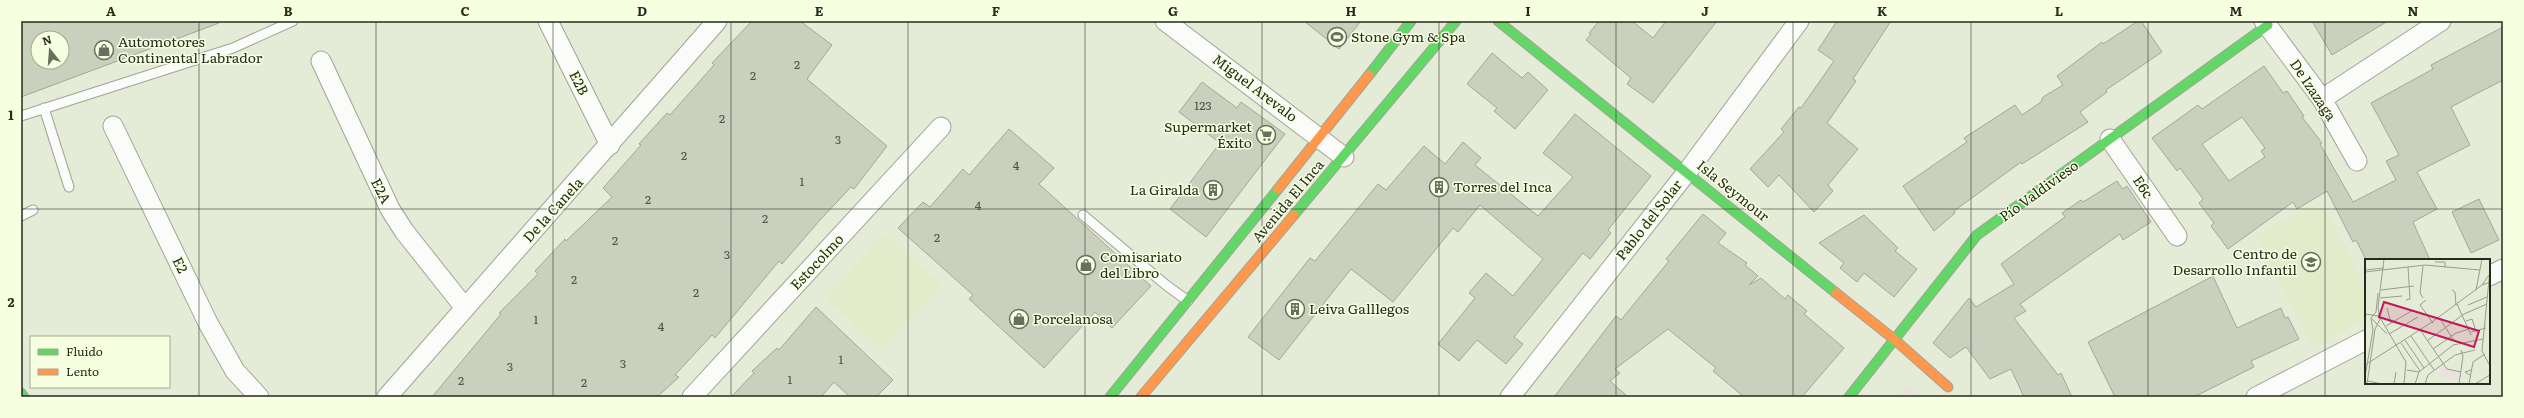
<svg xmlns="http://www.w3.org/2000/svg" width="2524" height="418" font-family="Literata,serif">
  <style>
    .built { fill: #e2ecca }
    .green { fill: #ebe1dd }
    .building { fill: #cacfbe; stroke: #a3a898; fill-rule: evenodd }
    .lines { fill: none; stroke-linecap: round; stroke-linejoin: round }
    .lane-casing { stroke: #a0a596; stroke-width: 11 }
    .street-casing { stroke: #a0a596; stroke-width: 21 }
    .fast-casing { stroke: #a0a596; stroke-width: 11 }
    .slow-casing { stroke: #a0a596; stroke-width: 11 }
    .lane { stroke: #fbfcf9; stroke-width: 9 }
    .street { stroke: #fbfcf9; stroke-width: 19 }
    .fast { stroke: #63d668; stroke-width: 9 }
    .slow { stroke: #ff974d; stroke-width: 9 }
    .grid { fill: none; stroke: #272b1d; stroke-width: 1; stroke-opacity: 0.55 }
    .labels { text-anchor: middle; stroke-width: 3; stroke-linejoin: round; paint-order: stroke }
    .number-label { font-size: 12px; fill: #505445 }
    .poi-label { font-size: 14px; fill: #272b1d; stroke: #f7ffe1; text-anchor: start }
    .street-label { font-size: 14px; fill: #272b1d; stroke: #f7ffe1 }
    .inset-road { fill: none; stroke: #989e8c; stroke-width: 1 }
    .view { fill: #c2185b; fill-opacity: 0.15; stroke: #c2185b; stroke-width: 2 }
    .inset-edge { fill: none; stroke: #272b1d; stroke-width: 2 }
    .neatline { fill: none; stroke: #272b1d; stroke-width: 1.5 }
    .grid-label { font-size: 13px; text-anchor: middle; font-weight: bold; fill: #272b1d }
  </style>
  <rect width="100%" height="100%" fill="#e4ebd6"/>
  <!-- built -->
  <path class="built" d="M2321 202 2366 287V320L2313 347 2255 236Z
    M883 234 943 285 881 349 826 299Z"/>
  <!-- green -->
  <path class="green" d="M1908 385 1922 397H1898Z"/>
  <!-- building -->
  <path class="building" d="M21 21H219V23L21 97ZM38 38H62V62H38Z
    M752 21H800L832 45 807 79 887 146 854 189 851 187 820 220 782 264 779 261 715 338 712 335 675 375 679 377 657 397H432L501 314 499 313 538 274 535 271 565 239 566 241 612 197 603 188 641 145 639 144 667 113 670 115 714 65 712 63Z
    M1304 21H1361L1339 49Z
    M1599 21H1632L1653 38 1666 21H1717L1653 103 1627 84 1631 78 1586 40 1591 34 1589 33Z
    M1837 21H1891L1853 79 1856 81 1827 123 1858 149 1828 185 1833 191 1814 212 1779 175 1768 187 1750 169 1784 132 1781 129 1799 107 1801 108 1834 61 1818 50Z
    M2138 21H2141L2162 52 2106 90 2107 92 2080 112 2088 122 2022 164 2021 162 1954 211 1955 213 1934 231 1903 186 1967 142 1964 138 2015 105 2022 115 2041 102 2043 97 2063 85 2057 76 2102 42 2103 44Z
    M2312 21H2388L2332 55Z
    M2503 27V80L2451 107 2470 145 2417 172 2437 209 2413 222 2430 260H2366L2356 240 2353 242 2327 191 2297 209 2293 202 2228 249 2211 226 2214 223 2199 203 2203 199 2180 168 2177 171 2152 138 2198 105 2202 109 2264 66 2283 93 2287 91 2304 116 2302 117 2322 143 2320 144 2353 202 2396 180 2386 161 2399 155 2371 103 2433 69 2431 65ZM2242 117 2265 148 2261 151 2265 157 2229 181 2202 144Z
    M1492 53 1522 78 1528 72 1548 90 1515 129 1494 111 1497 108 1467 84Z
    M1202 82 1237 108 1241 102 1285 134 1206 237 1170 209 1220 143 1179 112Z
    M1575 114 1651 176 1608 230 1611 233 1590 259 1583 253 1514 337 1523 344 1506 364 1477 340 1459 361 1438 344 1475 298 1469 293 1486 273 1513 296 1543 259 1480 205 1458 232 1453 228 1393 302 1351 269 1279 360 1248 337 1310 258 1315 261 1378 184 1386 190 1424 146 1445 164 1463 142 1481 158 1475 165 1538 216 1573 177 1543 153Z
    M1009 129 1054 168 1039 184 1151 286 1112 328 1095 312 1044 368 969 299 973 295 898 228 923 202 930 207 963 169 969 175Z
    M2117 181 2123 189 2127 186 2151 222 2123 240 2120 234 2020 304 2026 311 2014 318 2058 375 2061 373 2072 397H2024L2011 369 1990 379 1966 347 1950 358 1933 343 1969 298 1976 307 2014 284 2001 264 2065 217 2062 213 2081 200 2083 202Z
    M2479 199 2499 240 2471 253 2452 212Z
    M1703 214 1726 233 1718 243 1747 263 1745 265 1758 276 1749 285 1761 278 1785 299 1788 295 1807 311 1804 314 1844 348 1802 397H1744L1713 371 1716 368 1668 329 1615 369 1620 373 1610 381 1628 397H1554L1616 316 1621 320 1669 261 1666 259Z
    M1864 215 1898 248 1895 251 1917 269 1894 297 1864 273 1857 282 1840 268 1844 263 1819 243Z
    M2213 276 2237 328 2281 308 2285 318 2288 317 2299 339 2251 361 2254 367 2194 397H2115L2088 342Z
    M816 307 893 380 876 397H850L834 382 821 397H731L754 373 752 371 777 348 779 350Z"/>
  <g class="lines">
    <!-- lane casing -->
    <g class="lane-casing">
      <path id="lane" d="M44 108 69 187
        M21 116 233 48 293 21
        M1083 215 1166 285 1188 301
        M21 216 33 210"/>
    </g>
    <!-- street casing -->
    <g class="street-casing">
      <path id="street" d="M548 21 610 145
        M1165 21 1344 157
        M2264 21 2322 99 2357 161
        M321 61 390 209 404 231 465 308
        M2322 99 2441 21
        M113 126 208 323 235 371 259 397
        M2110 139 2177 236
        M2489 276 2503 269
        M387 397 717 21
        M692 397 941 127
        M1510 397 1687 172 1799 21
        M2256 397 2366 340"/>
    </g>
    <!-- fast casing -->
    <g class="fast-casing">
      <path id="fast" d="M1498 21 1836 293
        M1369 75 1411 21
        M1294 215 1456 21
        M21 393 24 397
        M1110 397 1278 189
        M1849 397 1977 235 2268 25"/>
    </g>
    <!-- slow casing -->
    <g class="slow-casing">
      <path id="slow" d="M1278 189 1369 75
        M1836 293 1895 340 1948 387
        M1141 397 1294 215"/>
    </g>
    <!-- lane -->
    <use href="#lane" class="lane"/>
    <!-- street -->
    <use href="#street" class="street"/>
    <!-- fast -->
    <use href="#fast" class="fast"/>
    <!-- slow -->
    <use href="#slow" class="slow"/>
  </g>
  <!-- grid -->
  <path class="grid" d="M199 21V397M376 21V397M553 21V397M731 21V397M908 21V397M1085 21V397M1262 21V397M1439 21V397M1616 21V397M1793 21V397M1971 21V397M2148 21V397M2325 21V397M21 209H2503"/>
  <!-- icons -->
  <defs>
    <g id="stadium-ring" transform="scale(1)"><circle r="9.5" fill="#f7ffe1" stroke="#696e5e" stroke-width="1.5"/><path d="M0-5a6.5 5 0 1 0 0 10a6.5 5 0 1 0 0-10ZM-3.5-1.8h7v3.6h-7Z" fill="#696e5e"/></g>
    <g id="shop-ring" transform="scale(1)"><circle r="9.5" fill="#f7ffe1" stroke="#696e5e" stroke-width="1.5"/><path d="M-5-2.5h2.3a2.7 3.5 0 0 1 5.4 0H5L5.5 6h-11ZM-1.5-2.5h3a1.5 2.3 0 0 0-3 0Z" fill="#696e5e"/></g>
    <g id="supermarket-ring" transform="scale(1)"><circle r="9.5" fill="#f7ffe1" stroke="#696e5e" stroke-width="1.5"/><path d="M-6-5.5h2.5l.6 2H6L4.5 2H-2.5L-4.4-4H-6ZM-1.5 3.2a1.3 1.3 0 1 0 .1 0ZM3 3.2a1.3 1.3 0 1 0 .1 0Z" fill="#696e5e"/></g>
    <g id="building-ring" transform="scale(1)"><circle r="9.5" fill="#f7ffe1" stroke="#696e5e" stroke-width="1.5"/><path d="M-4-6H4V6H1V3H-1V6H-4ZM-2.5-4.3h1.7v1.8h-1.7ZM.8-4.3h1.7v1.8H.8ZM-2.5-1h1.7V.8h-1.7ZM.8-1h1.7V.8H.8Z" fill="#696e5e"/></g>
    <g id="school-ring" transform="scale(1)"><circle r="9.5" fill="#f7ffe1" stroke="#696e5e" stroke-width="1.5"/><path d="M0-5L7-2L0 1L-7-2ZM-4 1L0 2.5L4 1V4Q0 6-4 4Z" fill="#696e5e"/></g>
  </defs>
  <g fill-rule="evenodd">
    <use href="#stadium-ring" x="1337" y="37"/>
    <use href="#shop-ring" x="104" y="50"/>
    <use href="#supermarket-ring" x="1266" y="135"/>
    <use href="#building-ring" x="1439" y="187"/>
    <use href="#building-ring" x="1213" y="190"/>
    <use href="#school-ring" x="2311" y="262"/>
    <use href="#shop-ring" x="1086" y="265"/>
    <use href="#building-ring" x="1295" y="309"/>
    <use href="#shop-ring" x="1019" y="319"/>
  </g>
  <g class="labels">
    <!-- number labels -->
    <g class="number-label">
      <text x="797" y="69">2</text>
      <text x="753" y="80">2</text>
      <text x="1203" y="110">123</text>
      <text x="722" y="123">2</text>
      <text x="838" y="144">3</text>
      <text x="684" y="160">2</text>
      <text x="1016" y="170">4</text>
      <text x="802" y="186">1</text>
      <text x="648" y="204">2</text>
      <text x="978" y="210">4</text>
      <text x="765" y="223">2</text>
      <text x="937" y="242">2</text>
      <text x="615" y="245">2</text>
      <text x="727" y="259">3</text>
      <text x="574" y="284">2</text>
      <text x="696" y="297">2</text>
      <text x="536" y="324">1</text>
      <text x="661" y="331">4</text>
      <text x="841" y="364">1</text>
      <text x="623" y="368">3</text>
      <text x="510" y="371">3</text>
      <text x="790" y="384">1</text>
      <text x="461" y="385">2</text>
      <text x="584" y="387">2</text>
    </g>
    <!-- poi labels -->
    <g class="poi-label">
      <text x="1351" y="42">Stone Gym &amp; Spa</text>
      <text x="118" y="47">Automotores<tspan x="118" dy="16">Continental Labrador</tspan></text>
      <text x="1252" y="132" text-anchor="end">Supermarket<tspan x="1252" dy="16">Éxito</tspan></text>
      <text x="1453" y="192">Torres del Inca</text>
      <text x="1199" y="195" text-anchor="end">La Giralda</text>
      <text x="2297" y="259" text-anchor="end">Centro de<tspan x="2297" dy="16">Desarrollo Infantil</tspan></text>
      <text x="1100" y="262">Comisariato<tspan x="1100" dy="16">del Libro</tspan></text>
      <text x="1309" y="314">Leiva Galllegos</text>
      <text x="1033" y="324">Porcelanosa</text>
    </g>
    <!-- street labels -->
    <g class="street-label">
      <text transform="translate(579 83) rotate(63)" y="5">E2B</text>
      <text transform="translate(1255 88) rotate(37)" y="5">Miguel Arevalo</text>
      <text transform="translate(2313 90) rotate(56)" y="5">De Izazaga</text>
      <text transform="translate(2143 187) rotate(56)" y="5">E6c</text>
      <text transform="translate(381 191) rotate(63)" y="5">E2A</text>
      <text transform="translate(1733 191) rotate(39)" y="5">Isla Seymour</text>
      <text transform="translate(2039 191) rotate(-36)" y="5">Pío Valdivieso</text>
      <text transform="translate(1288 201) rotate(-50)" y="5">Avenida El Inca</text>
      <text transform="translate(553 210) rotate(-48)" y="5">De la Canela</text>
      <text transform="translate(1649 220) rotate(-52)" y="5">Pablo del Solar</text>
      <text transform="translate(817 262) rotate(-47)" y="5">Estocolmo</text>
      <text transform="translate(180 265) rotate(64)" y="5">E2</text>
    </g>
  </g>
  <!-- overview -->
  <g transform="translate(2365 259)">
    <rect width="125" height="125" fill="#e4ebd6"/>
    <path d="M78 106 83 112 94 114 93 121 77 118 75 109Z" fill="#ebe1dd"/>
    <path class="inset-road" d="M70 3H80V9M0 11 19 9M125 11 117 92 125 107M0 13 60 6 115 11M117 26 124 16M16 31 49 27M87 31 90 33 91 46M111 31 117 0M15 39 37 37M58 39 55 34 58 7M41 41 45 40 43 8M61 41 55 46 68 64M92 45 106 76M103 46 122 38M22 49 26 64M0 55 14 57 41 103 39 125M7 60 22 75M75 60 88 80M101 62 107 60 111 72M21 67 48 51M56 72 82 110 96 113M106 73 121 69M24 75 53 58M46 77 69 111M40 81 59 109M62 82 99 55 122 45M36 84 55 112M68 90 91 74 104 70M0 106 67 63 117 26 125 23M42 111 54 113M105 116 100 113 106 111M0 118 8 71 6 59 11 53 13 34M3 122 17 125M2 125 10 70 15 60 13 48 19 0M29 125 31 113M50 125 54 113 88 86 118 80M60 125 63 116 90 96 110 91M94 125 98 97 96 91M104 125 108 103 120 95M110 125 125 116"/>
    <path class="view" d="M19 43 114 72 109 88 14 58Z"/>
    <rect width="125" height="125" class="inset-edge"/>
  </g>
  <!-- border -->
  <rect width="2524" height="418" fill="none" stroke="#f7ffe1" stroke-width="44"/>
  <!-- legend -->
  <rect x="30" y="336" width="140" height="52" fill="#f7ffe1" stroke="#a4aa93"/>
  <rect x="38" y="349" width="20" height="6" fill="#63d668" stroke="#a4aa93"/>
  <text x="66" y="356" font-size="12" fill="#272b1d">Fluido</text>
  <rect x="38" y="369" width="20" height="6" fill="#ff974d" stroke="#a4aa93"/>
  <text x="66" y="376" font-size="12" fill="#272b1d">Lento</text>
  <!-- north arrow -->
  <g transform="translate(50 50) rotate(343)"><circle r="19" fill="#f7ffe1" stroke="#a4aa93"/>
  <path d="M0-3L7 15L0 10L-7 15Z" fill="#696e5e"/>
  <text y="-6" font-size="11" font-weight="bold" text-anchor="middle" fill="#272b1d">N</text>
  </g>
  <rect x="22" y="22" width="2480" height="374" class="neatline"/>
  <g class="grid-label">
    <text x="111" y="16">A</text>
    <text x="288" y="16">B</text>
    <text x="465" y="16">C</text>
    <text x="642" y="16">D</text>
    <text x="819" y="16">E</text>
    <text x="996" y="16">F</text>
    <text x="1173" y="16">G</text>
    <text x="1351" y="16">H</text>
    <text x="1528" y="16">I</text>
    <text x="1705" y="16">J</text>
    <text x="1882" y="16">K</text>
    <text x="2059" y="16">L</text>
    <text x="2236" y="16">M</text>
    <text x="2413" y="16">N</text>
    <text x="11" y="120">1</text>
    <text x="11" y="307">2</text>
  </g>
</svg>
